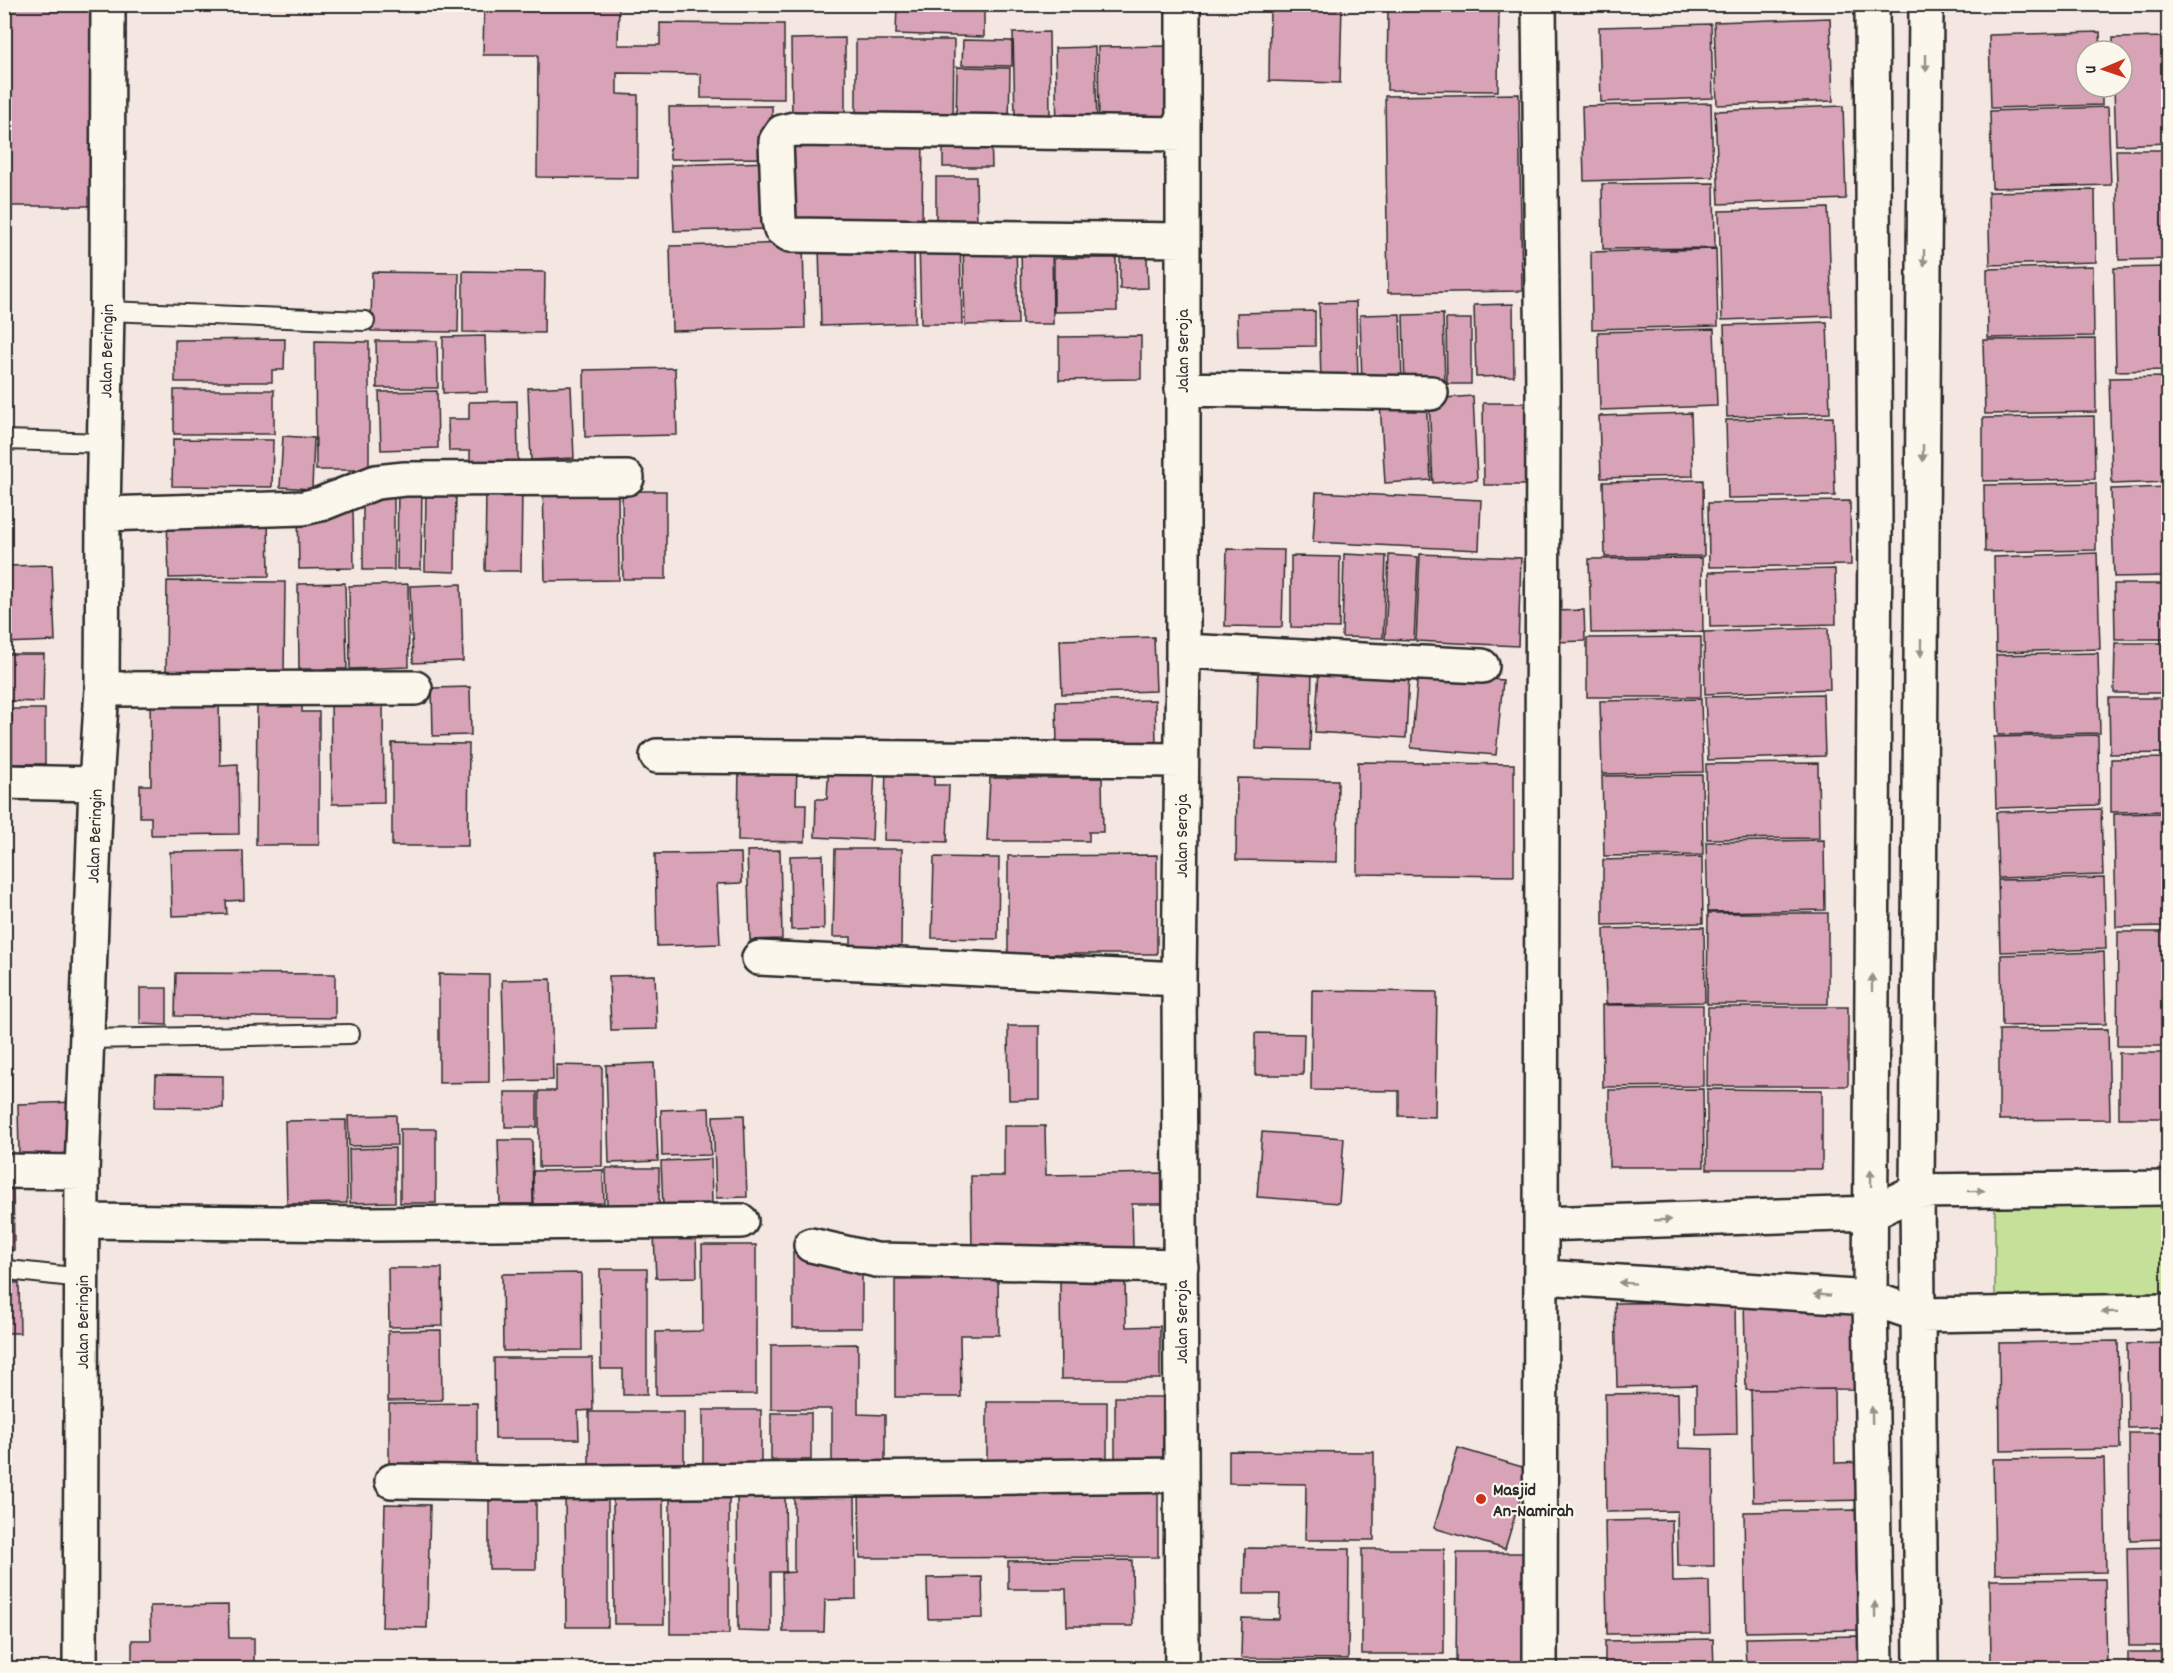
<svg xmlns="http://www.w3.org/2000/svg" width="2173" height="1673" font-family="Dekko,sans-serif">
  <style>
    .green { fill: #c5e098; stroke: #788662; stroke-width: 1.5 }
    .building { fill: #d8a2b7; stroke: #2b2b2b; stroke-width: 1.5 }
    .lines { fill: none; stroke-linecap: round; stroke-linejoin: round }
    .lane-casing { stroke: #2b2b2b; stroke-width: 22 }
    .street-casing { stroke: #2b2b2b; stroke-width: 38 }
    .lane { stroke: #fbf7ec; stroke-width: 18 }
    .street { stroke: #fbf7ec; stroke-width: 33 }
    .oneway { fill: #93918c }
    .poi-dot { fill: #c8321e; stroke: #fbf7ec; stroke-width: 2 }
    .labels { text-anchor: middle; stroke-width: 4.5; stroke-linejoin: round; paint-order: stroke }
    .street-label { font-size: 18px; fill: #2b2b2b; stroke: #fbf7ec }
    .poi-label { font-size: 18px; font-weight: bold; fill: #2b2b2b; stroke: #fbf7ec; text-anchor: start }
  </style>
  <rect width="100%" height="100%" fill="#f4e6e1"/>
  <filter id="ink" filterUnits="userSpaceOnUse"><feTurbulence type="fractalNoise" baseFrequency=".0167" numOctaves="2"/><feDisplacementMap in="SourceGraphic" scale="12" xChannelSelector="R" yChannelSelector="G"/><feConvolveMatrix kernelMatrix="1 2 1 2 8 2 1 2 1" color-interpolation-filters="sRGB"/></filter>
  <g filter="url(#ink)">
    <!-- green -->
    <path class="green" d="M1995 1191 2168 1192V1303L1995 1302Z"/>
    <!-- building -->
    <path class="building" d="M4 4H102V206H4Z
      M484 4H619L618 45H660V23L784 24V99L701 98V74L617 73V94L638 95V178L537 177 538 55H483Z
      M897 4H984V37L896 34Z
      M1270 4H1342L1340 83 1269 81Z
      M1388 4H1499L1498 91 1387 90Z
      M1830 18 1833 101 1717 105 1714 22Z
      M1711 24 1713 98 1601 102 1599 27Z
      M1049 32 1050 117H1015L1013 33Z
      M2100 32 2101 51H2086V87H2102V105L1991 108 1989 35Z
      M2168 37V143L2116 145 2114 87H2122V51H2113V38Z
      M845 38V121L792 122 791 39Z
      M856 40H954L953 122 856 121Z
      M963 40 1012 41V66L962 65Z
      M1171 46 1173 125 1099 126 1098 47Z
      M1095 47 1097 125 1057 127 1055 48Z
      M957 67 1010 68 1009 123 956 122Z
      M1519 94 1522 291 1388 293 1385 96Z
      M1711 103 1713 177 1584 181 1582 106Z
      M772 106 773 158 670 159 669 107Z
      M1843 106 1846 199 1719 204 1715 111Z
      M2108 107 2111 185 1992 188 1990 111Z
      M790 133H923L922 225H790Z
      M943 134H991L992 167H943Z
      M2116 150H2168V259L2119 260Z
      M774 162 776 229 674 231 671 165Z
      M936 177H976L977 229H936Z
      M1714 183 1715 248 1603 249 1602 184Z
      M2095 190 2096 262 1990 265 1988 192Z
      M1828 208 1832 316 1722 320 1719 211Z
      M960 240 962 324H921L919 241Z
      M963 240H1016L1018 324 965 325Z
      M1052 240 1053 324H1022L1021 241Z
      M803 243 805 328 672 331 670 246Z
      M914 244 915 323 821 326 819 246Z
      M1716 249 1718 326 1592 329 1591 252Z
      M1120 257H1147L1148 288 1120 289Z
      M1054 258H1116L1117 311 1054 312Z
      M2093 266 2094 336 1988 338 1987 269Z
      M2168 267V370L2116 371 2114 268Z
      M463 271 545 272 544 333 463 332Z
      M372 272 459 273 458 332 371 331Z
      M1356 302 1358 382 1321 383 1319 303Z
      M1513 304 1514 376 1476 377 1474 305Z
      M1315 311V346L1238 347 1237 313Z
      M1400 314 1402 383 1362 384 1360 315Z
      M1443 314 1445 386 1405 387 1403 315Z
      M1446 319H1471V384H1447Z
      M1827 322 1830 413 1727 417 1724 325Z
      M1714 329 1717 406 1600 410 1598 332Z
      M485 336 487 392 443 393V337Z
      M1141 336V379L1059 380V337Z
      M285 339 284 370H272V382H175V340Z
      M2095 339 2096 412 1985 414 1983 340Z
      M315 341 369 342V470H316Z
      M376 341H437L438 388H377Z
      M675 368 677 435 585 437 584 370Z
      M2168 377V482L2112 484 2109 378Z
      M571 386 574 458 531 460 528 388Z
      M174 390H274V434H174Z
      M437 391 438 448 381 450 379 392Z
      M1473 396 1477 480 1433 483 1429 399Z
      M1426 399 1431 480 1385 483 1380 402Z
      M517 401 518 461 470 462V451H449L448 419H469V402Z
      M1483 403H1528L1527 485H1484Z
      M1691 413 1693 476 1601 478 1599 416Z
      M2094 416 2095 479 1983 481V418Z
      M1833 417 1835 496 1728 498 1726 420Z
      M283 436 314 438 312 489 280 487Z
      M173 439 273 440 272 487 172 486Z
      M1703 480 1704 556 1605 557 1603 482Z
      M543 483 618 491 619 580 545 581Z
      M2096 483V550L1985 552 1984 485Z
      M398 484 422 485 421 569H397Z
      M426 486H456L455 572 425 571Z
      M2168 487V576L2114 577 2111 489Z
      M486 488H522L521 571H485Z
      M363 489H394V570H363Z
      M622 491H666V579H623Z
      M1316 492 1481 500 1479 550 1313 542Z
      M1850 501 1851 565 1709 567 1708 503Z
      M298 510H353L354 568 299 569Z
      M268 518 269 576 169 578 167 520Z
      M1227 549 1284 550 1282 627 1225 626Z
      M2097 553 2100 649 1996 652 1994 557Z
      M1344 554 1386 556 1383 638 1342 637Z
      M1420 554 1521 558 1518 646 1416 641Z
      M1389 555 1418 557 1414 640 1385 639Z
      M1291 556 1340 557 1339 628 1291 627Z
      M1702 558 1703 632 1591 633 1589 559Z
      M52 565 55 641 4 643V566Z
      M1835 569 1836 624 1710 627 1709 572Z
      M167 581 285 582 284 676 166 675Z
      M345 583 347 669H299L298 584Z
      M408 584 409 667 350 669 349 586Z
      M461 584 463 661 413 663 410 586Z
      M2114 584H2168V639H2115Z
      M1584 610 1585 641 1554 642V611Z
      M1828 628 1830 689 1705 694 1704 632Z
      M1154 637 1156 691 1062 694 1060 640Z
      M1701 637V697H1587V638Z
      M2115 643H2168V693H2114Z
      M2098 653 2100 733 1998 735 1996 655Z
      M4 654H44L43 702 4 701Z
      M1258 669 1312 671 1310 750 1256 749Z
      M1319 670 1409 675 1406 738 1315 732Z
      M1418 673 1503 680 1496 755 1411 748Z
      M470 687 471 735 433 736 432 688Z
      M257 692H302V712H319V845H256Z
      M1823 694 1825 756 1708 760 1705 697Z
      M219 697 220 765 238 764 239 834 151 835V817H140V785H151L150 698Z
      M2109 698H2168V753L2110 754Z
      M1701 699 1703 772 1602 774 1600 701Z
      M331 700H383L384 803 332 804Z
      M1155 700 1156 744 1057 746 1056 702Z
      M4 708H9L10 764H4Z
      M12 709H45V764H12Z
      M2098 735 2099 805 1996 808 1994 737Z
      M392 743 469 744 468 846H392Z
      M2168 758V811L2111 812V759Z
      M739 761 797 762 796 804H806L805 842 738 841Z
      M1358 762 1514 764V876L1357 874Z
      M829 763 875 764 872 840 815 837 816 799H827Z
      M1818 763 1819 838 1707 839 1706 764Z
      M886 767 935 768 934 785H949L947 842 884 840Z
      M1702 775 1703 855 1604 856 1602 776Z
      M990 778H1102L1103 832H1089V841H987Z
      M1237 778 1338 780 1337 862 1236 860Z
      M2101 809 2103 875 1998 878 1996 812Z
      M2168 813V926L2116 927 2114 814Z
      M1824 840 1825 910 1708 912 1706 842Z
      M835 849H902L901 952 851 951V937H833Z
      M780 850 782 939 750 940 747 851Z
      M243 851 244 900 226 901 227 914 172 916 170 852Z
      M741 853 742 883 717 884 720 944 657 946 655 854Z
      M823 855 824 929 791 930 790 856Z
      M1157 855V954H1008V856Z
      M934 857 999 858 998 939 932 938Z
      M1702 857 1703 923 1603 925V860Z
      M2104 878 2106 949 2000 952 1998 880Z
      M1708 913H1828V1004H1707Z
      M1704 927 1705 1002 1606 1004 1604 929Z
      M2118 932H2168V1046H2117Z
      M2104 952 2106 1024 2002 1026 2001 955Z
      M176 973 335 974V1018L175 1016Z
      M439 974 489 975V1082L439 1083Z
      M655 975 657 1029 611 1030 609 976Z
      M551 979 553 1080 505 1081 502 980Z
      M140 988H167V1025L140 1024Z
      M1312 990 1437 992 1435 1117 1399 1116V1091L1311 1090Z
      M1602 1005H1703V1086L1603 1087Z
      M1708 1007H1848V1086H1707Z
      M1008 1026H1039V1099L1009 1100Z
      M2108 1029 2110 1119 1999 1120V1030Z
      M1255 1033 1304 1034 1303 1075H1255Z
      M2119 1053H2168V1118H2119Z
      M654 1063 658 1161 609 1163 606 1065Z
      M556 1065 602 1066V1166L539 1167V1091H556Z
      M4 1075H11V1145H4Z
      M156 1075 223 1076V1108L155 1107Z
      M1703 1089 1704 1167H1609V1090Z
      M1707 1089 1822 1090V1169H1707Z
      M505 1092H537V1127H505Z
      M76 1102 78 1154 19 1156 18 1104Z
      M709 1108 711 1155 662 1156 661 1110Z
      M396 1115 397 1145 349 1146 348 1116Z
      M744 1115 747 1197 716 1198 713 1116Z
      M346 1120 347 1203 287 1204 285 1121Z
      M1004 1126H1045L1046 1175 1166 1173V1204H1132L1133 1249 972 1251 971 1176H1004Z
      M400 1129H436V1203H400Z
      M1262 1132 1344 1138 1339 1203 1257 1197Z
      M498 1140H532L533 1204H500Z
      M395 1148V1202L350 1203 349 1149Z
      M711 1159 712 1206 663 1207 661 1161Z
      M606 1168H659V1204L607 1205Z
      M603 1170 604 1203 534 1204 533 1171Z
      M4 1180H13L14 1250H4Z
      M696 1233 697 1277 656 1278 654 1235Z
      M702 1245H756V1394L656 1395V1332L703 1331Z
      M793 1252H831L862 1265V1328H793Z
      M388 1268H442L443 1326 389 1327Z
      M600 1269H647V1395H623V1369H601Z
      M581 1273 582 1350 503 1351 502 1274Z
      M998 1279 999 1335H960L961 1397H895V1280Z
      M1060 1281H1125L1126 1327 1160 1326V1379H1061Z
      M4 1283H19L20 1333H4Z
      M1853 1298 1854 1389 1746 1390 1744 1300Z
      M1735 1302 1737 1434 1696 1435V1385L1617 1387 1615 1303Z
      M441 1330 442 1400 388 1401V1331Z
      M2118 1341 2120 1449 2000 1451 1999 1343Z
      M2168 1343V1427L2128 1428 2127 1344Z
      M858 1344V1414L885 1415V1465L832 1466V1409H771V1345Z
      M494 1358H592L593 1410 578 1411 579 1439H495Z
      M1834 1389 1835 1463 1867 1462 1868 1500 1753 1502 1751 1390Z
      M1678 1393 1679 1448 1713 1449 1714 1566H1678L1677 1511 1606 1512 1605 1394Z
      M1115 1397H1169V1463H1115Z
      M987 1402H1107V1464L987 1465Z
      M477 1403V1465L389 1466V1404Z
      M703 1410H761V1470H703Z
      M589 1412H684V1471H589Z
      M771 1413H811V1460H771Z
      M2129 1433H2168V1539L2130 1540Z
      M1458 1448 1529 1469 1505 1549 1434 1528Z
      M1229 1451 1374 1452V1540H1305L1306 1484 1229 1483Z
      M2104 1458 2106 1572 1995 1574 1993 1459Z
      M1158 1484V1557L860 1558 859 1485Z
      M536 1490V1569H489V1491Z
      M737 1492H785L786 1572H771V1632L738 1631Z
      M608 1493V1627H566L565 1494Z
      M670 1493H729V1634H670Z
      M794 1494H855L856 1599 825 1600 824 1632H783L782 1573 794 1572Z
      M613 1496H663L664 1624H614Z
      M385 1504 430 1505 427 1628 382 1627Z
      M1859 1510 1861 1630 1746 1632 1744 1512Z
      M1672 1520 1673 1582 1709 1581 1710 1633 1607 1634 1605 1521Z
      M2168 1547V1646H2129L2127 1548Z
      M1245 1548 1349 1549 1348 1659 1241 1658 1242 1618 1279 1619 1280 1594H1244Z
      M1362 1549H1444V1654H1362Z
      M1457 1553H1530V1664H1456Z
      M1132 1560 1133 1626H1067L1066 1589H1008V1561Z
      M982 1577 983 1618 928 1619 927 1578Z
      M2105 1579 2107 1668H1991L1990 1580Z
      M228 1605 229 1638H254V1665L132 1666V1640H151L150 1606Z
      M1858 1636 1859 1668H1746L1745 1638Z
      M1713 1639 1714 1668H1605V1641Z
      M2128 1652H2168V1668H2128Z
      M1247 1665 1322 1666V1668H1247Z"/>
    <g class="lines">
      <!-- lane casing -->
      <g class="lane-casing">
        <path id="lane" d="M107 311 365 321
          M4 440 105 443
          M86 1039 350 1034
          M8 1270 82 1278"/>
      </g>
      <!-- street casing -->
      <g class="street-casing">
        <path id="street" d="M1539 4 1543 391 1540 1668
          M1872 4 1875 528 1870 1298 1876 1668
          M1182 240 790 235 781 229 779 221 776 141 782 132 794 129 1183 134
          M1182 389 1431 393
          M103 514 303 508 321 504 376 482 405 479 627 478
          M1183 651 1482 666
          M102 689 415 688
          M657 756 1181 760
          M4 782 96 784
          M759 958 1179 979
          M4 1171 82 1172
          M82 1221 368 1224 741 1221
          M1542 1224 1871 1213 1917 1191 2168 1188
          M811 1245 876 1260 1181 1266
          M1543 1277 1870 1298 1920 1315 2168 1311
          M392 1481 516 1483 1181 1475
          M80 1668 82 1172 96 784 102 689 103 514 107 311 108 4
          M1182 1668 1179 979 1183 651V4
          M1921 1668 1917 1191 1926 4"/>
      </g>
      <!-- lane -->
      <use href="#lane" class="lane"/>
      <!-- street -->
      <use href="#street" class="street"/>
    </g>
    <!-- one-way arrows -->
    <defs><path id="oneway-solid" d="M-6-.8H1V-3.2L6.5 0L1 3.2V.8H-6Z" transform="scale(1.5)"/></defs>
    <g class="oneway">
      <use href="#oneway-solid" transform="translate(1926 63) rotate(90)"/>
      <use href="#oneway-solid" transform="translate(1924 258) rotate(90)"/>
      <use href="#oneway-solid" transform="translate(1923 453) rotate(90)"/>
      <use href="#oneway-solid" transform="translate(1921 648) rotate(90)"/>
      <use href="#oneway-solid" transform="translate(1872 983) rotate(-90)"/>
      <use href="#oneway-solid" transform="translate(1871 1178) rotate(-90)"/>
      <use href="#oneway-solid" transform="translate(1976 1191) rotate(-1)"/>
      <use href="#oneway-solid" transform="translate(1663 1220) rotate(-2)"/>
      <use href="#oneway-solid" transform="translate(1627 1283) rotate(-176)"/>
      <use href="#oneway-solid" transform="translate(1822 1295) rotate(-176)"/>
      <use href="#oneway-solid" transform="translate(2110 1312) rotate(179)"/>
      <use href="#oneway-solid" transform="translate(1872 1415) rotate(-91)"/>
      <use href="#oneway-solid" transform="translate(1875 1610) rotate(-91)"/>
    </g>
  </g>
  <!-- markers -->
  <circle class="poi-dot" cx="1481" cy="1499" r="6"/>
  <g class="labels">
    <!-- street labels -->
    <g class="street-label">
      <text transform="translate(106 351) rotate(-89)" y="6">Jalan Beringin</text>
      <text transform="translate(1182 351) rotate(-90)" y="6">Jalan Seroja</text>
      <text transform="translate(94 836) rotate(-88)" y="6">Jalan Beringin</text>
      <text transform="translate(1181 836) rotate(-90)" y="6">Jalan Seroja</text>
      <text transform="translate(82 1322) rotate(-90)" y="6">Jalan Beringin</text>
      <text transform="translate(1181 1322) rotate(-90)" y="6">Jalan Seroja</text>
    </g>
    <!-- poi labels -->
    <g class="poi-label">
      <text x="1493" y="1495">Masjid<tspan x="1493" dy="21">An-Namirah</tspan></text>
    </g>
  </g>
  <!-- margin -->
  <rect width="2173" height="1673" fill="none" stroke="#fbf7ec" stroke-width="24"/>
  <rect x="12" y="12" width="2149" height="1649" fill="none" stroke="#2b2b2b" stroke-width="2" filter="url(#ink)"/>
  <!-- north arrow -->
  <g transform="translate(2104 69) rotate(268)"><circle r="28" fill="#fbf7ec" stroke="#a8a59f" stroke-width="1.5"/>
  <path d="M0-4.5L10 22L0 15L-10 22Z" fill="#c8321e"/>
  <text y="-9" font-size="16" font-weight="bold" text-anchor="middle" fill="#2b2b2b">U</text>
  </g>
</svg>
